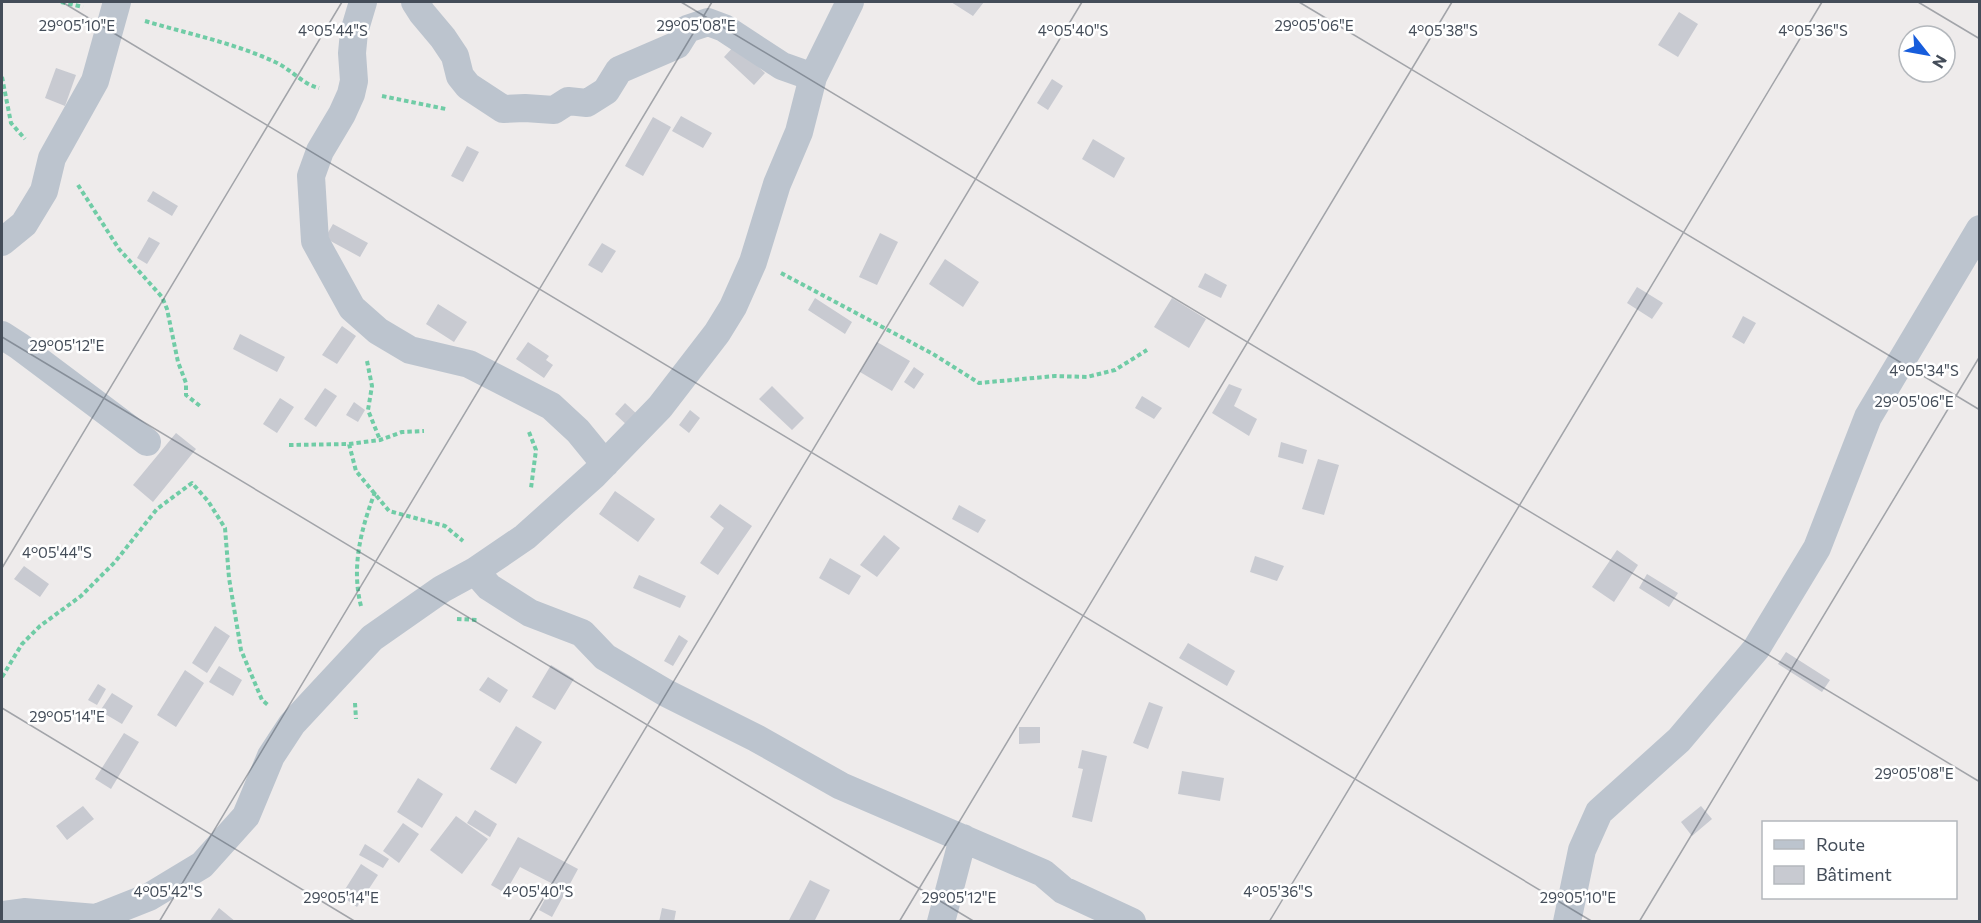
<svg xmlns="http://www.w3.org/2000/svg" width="1981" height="923" font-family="Commissioner,sans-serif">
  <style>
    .building { fill: #c8cad1 }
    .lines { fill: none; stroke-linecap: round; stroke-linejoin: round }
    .path { stroke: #70cca6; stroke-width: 4; stroke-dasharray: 4.5 3; stroke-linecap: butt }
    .minor { stroke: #bcc4ce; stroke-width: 28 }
    .ticks { fill: none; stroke: #444d59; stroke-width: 1.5; stroke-opacity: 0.45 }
    .ticks-label { font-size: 15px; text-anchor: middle; fill: #444d59; stroke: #fff; stroke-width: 5; stroke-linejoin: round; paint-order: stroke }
  </style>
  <rect width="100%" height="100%" fill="#eeebeb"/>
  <!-- building -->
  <path class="building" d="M951 2H984L973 16Z
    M1679 12 1698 24 1678 57 1658 45Z
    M735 45 765 73 754 85 724 57Z
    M56 68 76 75 65 106 45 98Z
    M1052 79 1063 86 1048 110 1037 103Z
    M681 116 712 133 703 148 672 131Z
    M653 117 671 127 643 176 625 166Z
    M1093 139 1125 158 1114 178 1082 159Z
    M467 146 479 152 463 182 451 176Z
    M153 191 178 206 172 216 147 201Z
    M333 224 368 243 360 257 325 238Z
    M880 233 898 242 877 285 859 277Z
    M149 237 160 243 147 264 137 258Z
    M602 243 616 251 602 273 588 265Z
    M945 259 979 282 963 307 929 284Z
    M1205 273 1227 285 1221 298 1198 287Z
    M1637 287 1663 303 1652 319 1627 303Z
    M815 298 852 322 845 334 808 310Z
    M1172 298 1206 319 1189 348 1154 327Z
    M438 304 467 322 454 342 426 324Z
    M1743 316 1756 323 1744 344 1732 337Z
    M342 326 356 336 337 364 322 355Z
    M240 334 285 357 277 372 233 349Z
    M528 342 549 356 546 360 553 365 544 378 516 359Z
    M877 342 910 361 892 391 860 372Z
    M914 367 924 374 914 389 904 382Z
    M1229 384 1242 389 1234 406 1257 419 1249 436 1212 413Z
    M772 386 804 418 792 430 759 399Z
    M325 388 337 396 316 427 304 419Z
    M1142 396 1162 408 1154 419 1135 408Z
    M280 398 294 407 277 433 263 424Z
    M354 402 365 410 358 422 346 415Z
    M625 403 639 416 629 427 615 414Z
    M690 410 700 418 689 433 679 425Z
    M176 433 196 449 153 502 133 485Z
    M1281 442 1307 450 1303 464 1278 457Z
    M1318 459 1339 465 1324 515 1302 509Z
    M615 491 655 519 638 542 599 514Z
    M720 504 752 526 718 575 700 563 724 528 710 517Z
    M959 505 986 520 978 533 952 519Z
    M884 535 900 548 877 577 860 565Z
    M1617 550 1638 565 1614 602 1592 587Z
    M1255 556 1284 566 1277 581 1250 572Z
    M830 558 861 576 849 595 819 578Z
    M24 566 49 584 40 597 14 579Z
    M1647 574 1678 593 1669 607 1639 588Z
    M639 575 686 596 680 608 633 588Z
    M215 626 230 636 207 673 192 663Z
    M679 635 688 641 673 666 664 661Z
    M1188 643 1235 671 1227 686 1179 658Z
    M1786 652 1830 680 1822 692 1778 664Z
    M551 665 574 679 555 710 532 697Z
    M219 666 242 680 233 696 209 682Z
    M185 670 204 683 176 727 157 715Z
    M488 677 508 690 500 703 479 690Z
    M98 684 106 689 97 705 88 700Z
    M112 693 133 706 122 724 100 711Z
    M1149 702 1163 707 1148 749 1133 743Z
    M516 726 542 742 516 784 490 769Z
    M1019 727H1040V743L1019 744Z
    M124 733 139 742 111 789 95 779Z
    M1082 750 1107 756 1092 822 1072 817 1083 769 1078 768Z
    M1182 771 1224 778 1220 801 1178 794Z
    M418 778 443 794 422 828 397 812Z
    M83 806 94 819 67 840 56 826Z
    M1701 806 1712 819 1692 836 1681 822Z
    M475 810 497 824 490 837 467 823Z
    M456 816 488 839 462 874 430 850Z
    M403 823 419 834 399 863 383 851Z
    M518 837 578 869 552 917 539 910 553 884 520 867 505 893 491 885Z
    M365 844 389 859 383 868 359 855Z
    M361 864 378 875 357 907 347 900 350 895 344 891Z
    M810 880 830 890 814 922H788Z
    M219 908 236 922H209Z
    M662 908 676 911 674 922H659Z"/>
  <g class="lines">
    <!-- path -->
    <path class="path" d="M61 2 83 7
      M145 21C189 34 234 43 275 62 291 69 302 84 319 88
      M2 77 11 123 25 139
      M382 96 446 109
      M78 185 119 249 162 297 167 309 178 362 186 383V395L200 406
      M781 273 933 354 979 383 1055 376 1087 377 1115 370 1147 350
      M367 361 372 386 368 410 380 440
      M529 432 536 450 531 488
      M349 444 356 471 389 511 445 526 463 541
      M289 445 349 444 380 440 402 432 424 431
      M361 606C351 567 361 529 375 492
      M457 619 479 620
      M2 677 22 644 40 626 81 596 115 562 157 509 192 483 208 501 225 528 229 578 241 650 262 700 268 705
      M355 703 356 719"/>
    <!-- minor -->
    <path class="minor" d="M363 2 354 32 352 53 354 81 351 94 342 114 320 151 311 176 315 241 352 308 378 331 410 350 469 364 551 406 578 431 605 464
      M415 2 422 13 443 38 455 56 460 76 468 86 503 109 525 108 554 110 568 101 587 103 606 91 619 70 677 45 687 29 708 22 724 28 782 66 813 77
      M2 242 24 224 44 191 52 158 95 81 117 2
      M2 335 19 346 147 442
      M475 571 489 587 530 613 582 633 605 657 666 693 756 738 841 786 1043 873 1063 890 1132 922
      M2 915 24 912 96 918 149 897 202 865 246 816 271 756 292 724 372 638 442 589 475 571 525 537 594 475 660 407 717 333 733 307 753 262 777 184 799 132 813 77 850 2
      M941 922 963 838
      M1567 922 1582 850 1599 812 1679 740 1756 649 1817 548 1868 417 1980 229"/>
  </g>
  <!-- ticks -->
  <path class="ticks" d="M62 2 1593 922M681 2 1980 782M1299 2 1980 410M1918 2 1980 39M2 337 975 922M2 568 342 2M2 708 356 922M159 922 712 2M529 922 1082 2M899 922 1452 2M1269 922 1822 2M1639 922 1980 356"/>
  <g class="ticks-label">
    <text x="77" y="31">29°05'10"E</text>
    <text x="696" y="31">29°05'08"E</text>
    <text x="1314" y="31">29°05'06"E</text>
    <text x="333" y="36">4°05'44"S</text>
    <text x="1073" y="36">4°05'40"S</text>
    <text x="1443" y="36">4°05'38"S</text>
    <text x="1813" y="36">4°05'36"S</text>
    <text x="67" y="351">29°05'12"E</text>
    <text x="1924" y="376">4°05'34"S</text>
    <text x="1914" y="407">29°05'06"E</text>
    <text x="57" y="558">4°05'44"S</text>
    <text x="67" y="722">29°05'14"E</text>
    <text x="1914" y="779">29°05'08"E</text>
    <text x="168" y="897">4°05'42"S</text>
    <text x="538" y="897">4°05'40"S</text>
    <text x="1278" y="897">4°05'36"S</text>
    <text x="341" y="903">29°05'14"E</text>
    <text x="959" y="903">29°05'12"E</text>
    <text x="1578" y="903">29°05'10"E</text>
  </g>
  <!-- border -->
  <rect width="1981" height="923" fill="none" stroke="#444d59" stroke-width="6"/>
  <!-- legend -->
  <rect x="1762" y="821" width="195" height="78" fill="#ffffff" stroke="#b4b8bd" stroke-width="1.5"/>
  <rect x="1774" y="840" width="30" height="9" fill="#bcc4ce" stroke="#b4b8bd" stroke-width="1.5"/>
  <text x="1816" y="851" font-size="18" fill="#444d59">Route</text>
  <rect x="1774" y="866" width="30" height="18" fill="#c8cad1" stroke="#b4b8bd" stroke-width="1.5"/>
  <text x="1816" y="881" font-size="18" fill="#444d59">Bâtiment</text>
  <!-- north arrow -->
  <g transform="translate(1927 54) rotate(121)"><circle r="28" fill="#ffffff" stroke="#b4b8bd" stroke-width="1.5"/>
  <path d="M0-4.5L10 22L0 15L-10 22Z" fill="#175ddc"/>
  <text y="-9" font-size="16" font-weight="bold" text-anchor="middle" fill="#444d59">N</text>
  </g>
</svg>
